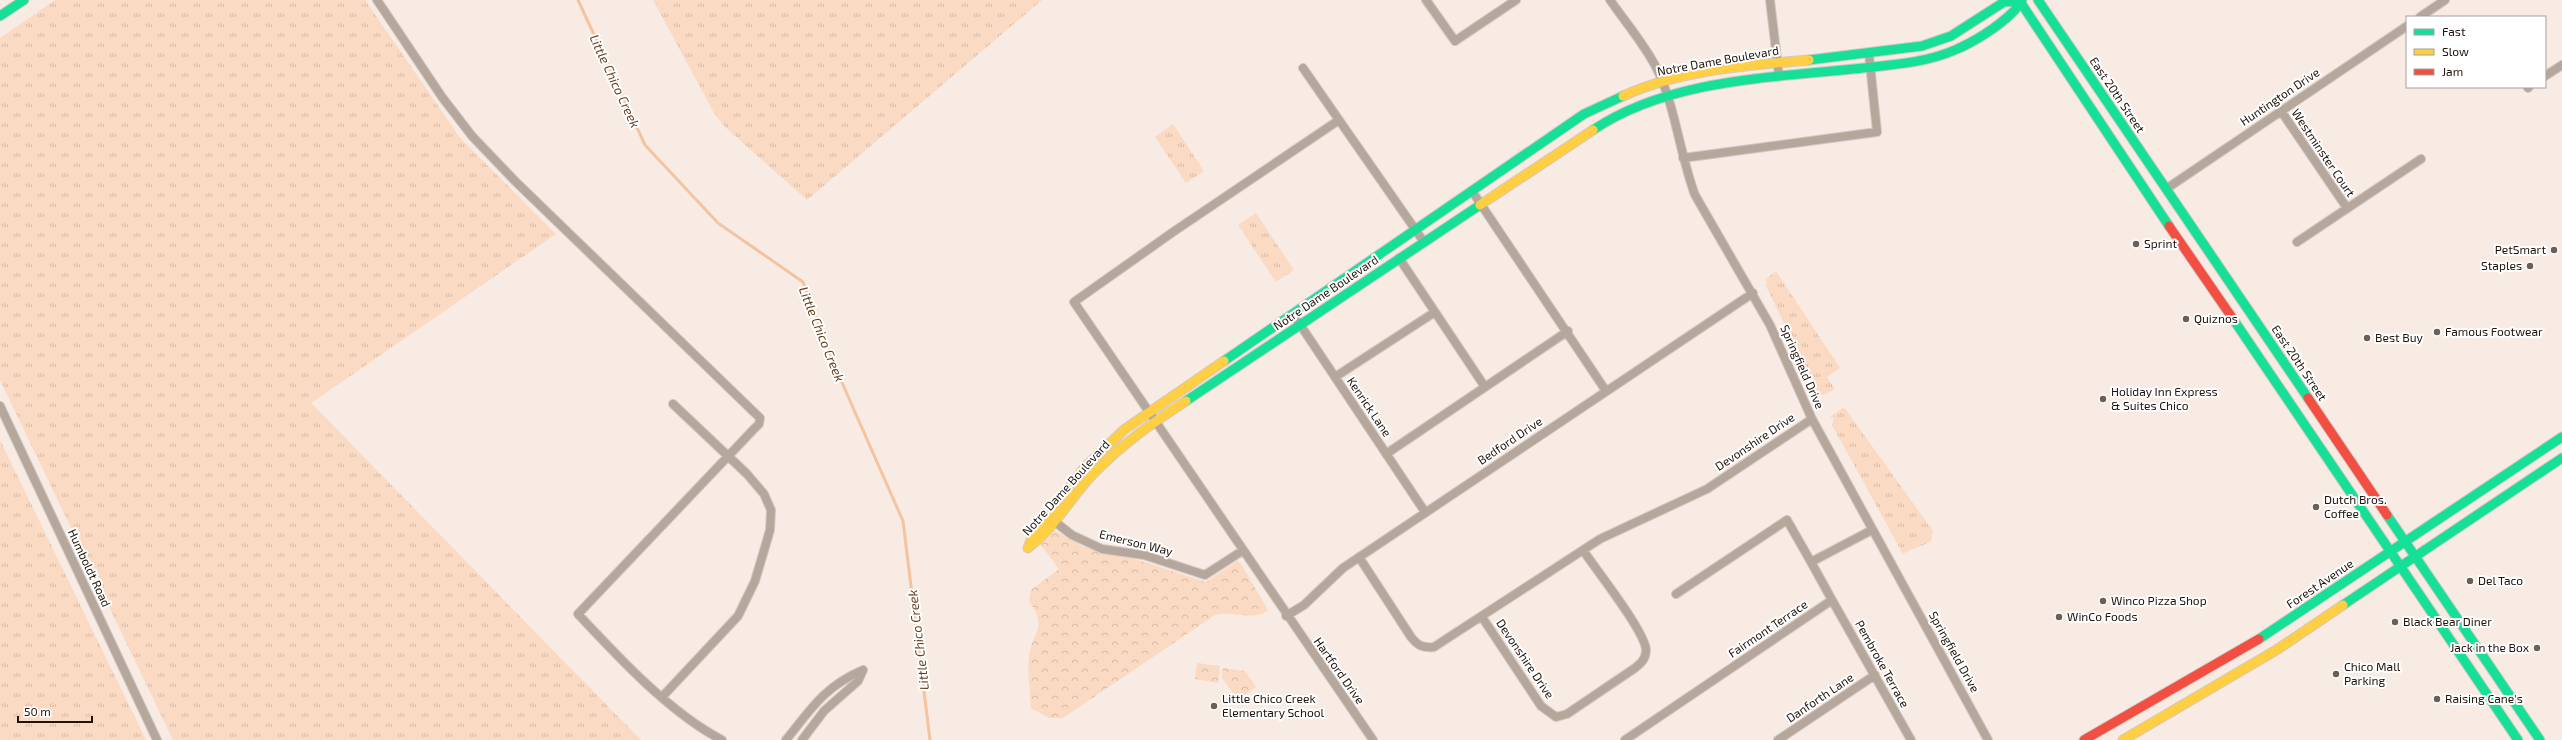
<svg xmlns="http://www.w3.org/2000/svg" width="2562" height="740" font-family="'Exo 2',sans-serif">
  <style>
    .grass { fill: url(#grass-tufts) }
    .forest { fill: url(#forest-crowns) }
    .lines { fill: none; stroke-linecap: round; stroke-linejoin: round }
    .stream { stroke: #f4c4a0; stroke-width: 3 }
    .street-casing { stroke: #d3c9c3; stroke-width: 10 }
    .fast-casing { stroke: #d3c9c3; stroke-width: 11 }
    .slow-casing { stroke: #d3c9c3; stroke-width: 11 }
    .jam-casing { stroke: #d3c9c3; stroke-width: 11 }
    .street { stroke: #b6a79d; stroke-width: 8 }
    .fast { stroke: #16e098; stroke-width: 9 }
    .slow { stroke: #ffcf43; stroke-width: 9 }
    .jam { stroke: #f24e42; stroke-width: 9 }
    .poi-dot { fill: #6b5f57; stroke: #fff; stroke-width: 1.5 }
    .labels { text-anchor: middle; stroke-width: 4; stroke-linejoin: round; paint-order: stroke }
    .street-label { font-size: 12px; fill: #1f130b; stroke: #fff }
    .poi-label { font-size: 12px; fill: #1f130b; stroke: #fff; text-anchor: start }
    .water-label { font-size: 13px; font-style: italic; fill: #693f1c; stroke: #fff }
  </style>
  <defs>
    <pattern id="grass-tufts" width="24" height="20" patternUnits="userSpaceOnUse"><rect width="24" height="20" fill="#fadac3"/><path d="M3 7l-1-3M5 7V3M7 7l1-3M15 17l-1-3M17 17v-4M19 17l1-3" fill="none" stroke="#d6baa6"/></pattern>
    <pattern id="forest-crowns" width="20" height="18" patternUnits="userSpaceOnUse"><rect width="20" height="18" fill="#fadac3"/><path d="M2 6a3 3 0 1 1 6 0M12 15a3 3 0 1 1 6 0" fill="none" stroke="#d6baa6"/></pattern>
  </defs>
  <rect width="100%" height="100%" fill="#f7ebe4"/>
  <!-- grass -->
  <path class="grass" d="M55 0H365L461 139 556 234 311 403 641 740H173L0 380V38Z
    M653 0H1042L807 200 724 126 714 113Z
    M1173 124 1204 171 1186 183 1155 137Z
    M1256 213 1294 270 1276 282 1238 225Z
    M1776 271 1840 368 1827 377 1835 389 1824 395 1818 394 1766 286 1767 282 1765 280Z
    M1844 407 1933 531 1931 541C1922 547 1912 548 1903 554L1832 425 1834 418 1830 417Z
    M0 440 146 740H0Z"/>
  <!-- forest -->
  <path class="forest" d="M1054 530 1084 547 1101 553 1132 558 1206 582 1237 561 1241 564 1268 610C1253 622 1234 610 1215 615L1063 718H1049L1031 708C1030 691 1027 672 1029 656 1033 630 1048 629 1029 601L1031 590 1059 569 1040 544Z
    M1197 663 1220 666 1218 683 1195 679Z
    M1223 668 1245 671 1256 687 1238 700 1222 678Z"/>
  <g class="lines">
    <!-- stream -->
    <path class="stream" d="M578 0 645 145 718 223 803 282 836 369 903 521 930 740"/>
    <!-- street casing -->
    <g class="street-casing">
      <path id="street" d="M377 0 442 97 472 136 516 182 760 418 759 424 753 430 578 614C618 657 670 713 722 740
        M1426 0 1455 41 1516 0
        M1610 0C1626 23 1646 46 1658 71 1676 110 1680 155 1695 195L1770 325 1812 419 1988 740
        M1770 0 1779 76
        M2420 17 2445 0
        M1303 68 1339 120
        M2545 76 2562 65
        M2528 88 2529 87
        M2281 111 2347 208
        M1683 158 1877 132 1869 54
        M2166 189 2407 26
        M1472 191 1606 391
        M2297 242 2421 159
        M1399 258 1485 387
        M1293 314 1425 512
        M1335 377 1435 312
        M0 406 157 740
        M1386 454 1568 331
        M1050 518 1072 535 1102 549 1144 555 1205 575 1242 551
        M1359 557 1411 637C1418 646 1423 648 1434 647L1600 539 1707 489 1812 419
        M1676 594 1787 520 1811 562
        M1832 600 1911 740
        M1286 616 1304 605 1343 568 1753 293
        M1482 617 1541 706 1556 717 1567 714 1635 668C1641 663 1646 659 1646 650 1645 631 1596 570 1583 550
        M662 697 738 616 755 581 770 530 771 510 764 494 747 474 673 404
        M786 740C811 709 825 686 863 670
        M802 740 824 711 858 681 863 670
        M1373 740 1074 302 1173 232 1339 120 1424 242
        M1625 740 1832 600 1811 562 1872 530
        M1778 740 1875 675"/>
    </g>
    <!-- fast casing -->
    <g class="fast-casing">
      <path id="fast" d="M2019 0 2169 226
        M2038 0 2308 398
        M0 16 24 0
        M1809 60 1922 46 1951 36 2004 2 2020 1
        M1593 130C1667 80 1767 78 1853 69 1887 65 1923 64 1955 50 1974 42 1998 27 2013 12 2017 9 2018 4 2022 0
        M2231 316 2518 740
        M1224 361 1584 114 1623 96
        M1186 401 1480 205
        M2387 515 2540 740
        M2343 605 2562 458
        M2259 639 2562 437"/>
    </g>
    <!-- slow casing -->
    <g class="slow-casing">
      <path id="slow" d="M1623 96C1679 70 1748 65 1809 60
        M1480 205 1593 130
        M1029 547C1055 527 1071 497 1093 474 1122 444 1151 424 1186 401
        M1028 548 1034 533 1085 467 1125 429 1224 361
        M2123 740 2278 649 2343 605"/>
    </g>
    <!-- jam casing -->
    <g class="jam-casing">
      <path id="jam" d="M2169 226 2231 316
        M2308 398 2387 515
        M2084 740 2259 639"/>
    </g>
    <!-- street -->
    <use href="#street" class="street"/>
    <!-- fast -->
    <use href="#fast" class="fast"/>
    <!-- slow -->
    <use href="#slow" class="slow"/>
    <!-- jam -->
    <use href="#jam" class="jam"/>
  </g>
  <!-- markers -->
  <g class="poi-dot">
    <circle cx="2136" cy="244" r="4"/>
    <circle cx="2554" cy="250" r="4"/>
    <circle cx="2530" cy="266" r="4"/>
    <circle cx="2186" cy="319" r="4"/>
    <circle cx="2437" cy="332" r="4"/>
    <circle cx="2367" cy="338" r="4"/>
    <circle cx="2103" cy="399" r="4"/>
    <circle cx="2316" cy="507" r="4"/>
    <circle cx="2470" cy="581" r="4"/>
    <circle cx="2103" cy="601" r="4"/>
    <circle cx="2059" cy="617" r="4"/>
    <circle cx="2395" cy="622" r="4"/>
    <circle cx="2537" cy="648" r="4"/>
    <circle cx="2336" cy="674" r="4"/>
    <circle cx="2437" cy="699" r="4"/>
    <circle cx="1214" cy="706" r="4"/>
  </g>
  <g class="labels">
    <!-- street labels -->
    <g class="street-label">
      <text transform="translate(1718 61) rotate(-10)" y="4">Notre Dame Boulevard</text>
      <text transform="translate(2117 95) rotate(56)" y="4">East 20th Street</text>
      <text transform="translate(2280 97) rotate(-34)" y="4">Huntington Drive</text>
      <text transform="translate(2323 153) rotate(56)" y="4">Westminster Court</text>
      <text transform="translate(1326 293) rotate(-34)" y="4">Notre Dame Boulevard</text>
      <text transform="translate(2299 363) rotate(56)" y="4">East 20th Street</text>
      <text transform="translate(1802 367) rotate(66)" y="4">Springfield Drive</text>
      <text transform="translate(1369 407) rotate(56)" y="4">Kenrick Lane</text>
      <text transform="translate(1510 441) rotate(-34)" y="4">Bedford Drive</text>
      <text transform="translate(1755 442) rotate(-34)" y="4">Devonshire Drive</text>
      <text transform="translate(1066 488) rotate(-48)" y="4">Notre Dame Boulevard</text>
      <text transform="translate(1136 543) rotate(14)" y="4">Emerson Way</text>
      <text transform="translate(89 568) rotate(65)" y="4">Humboldt Road</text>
      <text transform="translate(2320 584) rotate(-34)" y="4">Forest Avenue</text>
      <text transform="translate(1768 629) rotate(-34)" y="4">Fairmont Terrace</text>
      <text transform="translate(1954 652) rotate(61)" y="4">Springfield Drive</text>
      <text transform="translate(1525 659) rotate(56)" y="4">Devonshire Drive</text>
      <text transform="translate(1882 664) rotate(61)" y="4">Pembroke Terrace</text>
      <text transform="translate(1339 671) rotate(55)" y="4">Hartford Drive</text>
      <text transform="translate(1820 698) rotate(-34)" y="4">Danforth Lane</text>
    </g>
    <!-- poi labels -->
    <g class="poi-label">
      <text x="2144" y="248">Sprint</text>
      <text x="2546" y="254" text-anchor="end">PetSmart</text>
      <text x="2522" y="270" text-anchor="end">Staples</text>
      <text x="2194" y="323">Quiznos</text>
      <text x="2445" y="336">Famous Footwear</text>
      <text x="2375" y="342">Best Buy</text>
      <text x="2111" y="396">Holiday Inn Express<tspan x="2111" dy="14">&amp; Suites Chico</tspan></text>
      <text x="2324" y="504">Dutch Bros.<tspan x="2324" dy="14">Coffee</tspan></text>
      <text x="2478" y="585">Del Taco</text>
      <text x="2111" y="605">Winco Pizza Shop</text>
      <text x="2067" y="621">WinCo Foods</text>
      <text x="2403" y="626">Black Bear Diner</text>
      <text x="2529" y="652" text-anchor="end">Jack in the Box</text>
      <text x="2344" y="671">Chico Mall<tspan x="2344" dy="14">Parking</tspan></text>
      <text x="1222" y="703">Little Chico Creek<tspan x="1222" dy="14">Elementary School</tspan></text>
      <text x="2445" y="703">Raising Cane's</text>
    </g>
    <!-- water labels -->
    <g class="water-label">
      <text transform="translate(615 81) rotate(65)" y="5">Little Chico Creek</text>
      <text transform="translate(822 334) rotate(68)" y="5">Little Chico Creek</text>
      <text transform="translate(918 640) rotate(-97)" y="5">Little Chico Creek</text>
    </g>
  </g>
  <!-- legend -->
  <rect x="2406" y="16" width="140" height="72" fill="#ffffff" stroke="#a5a19d"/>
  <rect x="2414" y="29" width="20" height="6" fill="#16e098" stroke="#a5a19d"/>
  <text x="2442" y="36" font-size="12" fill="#1f130b">Fast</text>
  <rect x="2414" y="49" width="20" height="6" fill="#ffcf43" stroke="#a5a19d"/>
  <text x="2442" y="56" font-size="12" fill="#1f130b">Slow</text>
  <rect x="2414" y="69" width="20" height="6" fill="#f24e42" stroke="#a5a19d"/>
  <text x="2442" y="76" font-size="12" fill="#1f130b">Jam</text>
  <!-- scale -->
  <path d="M18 716v6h74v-6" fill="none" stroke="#1f130b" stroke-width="2"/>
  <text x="24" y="716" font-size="12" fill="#1f130b" stroke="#ffffff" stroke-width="3" paint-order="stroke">50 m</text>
</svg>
